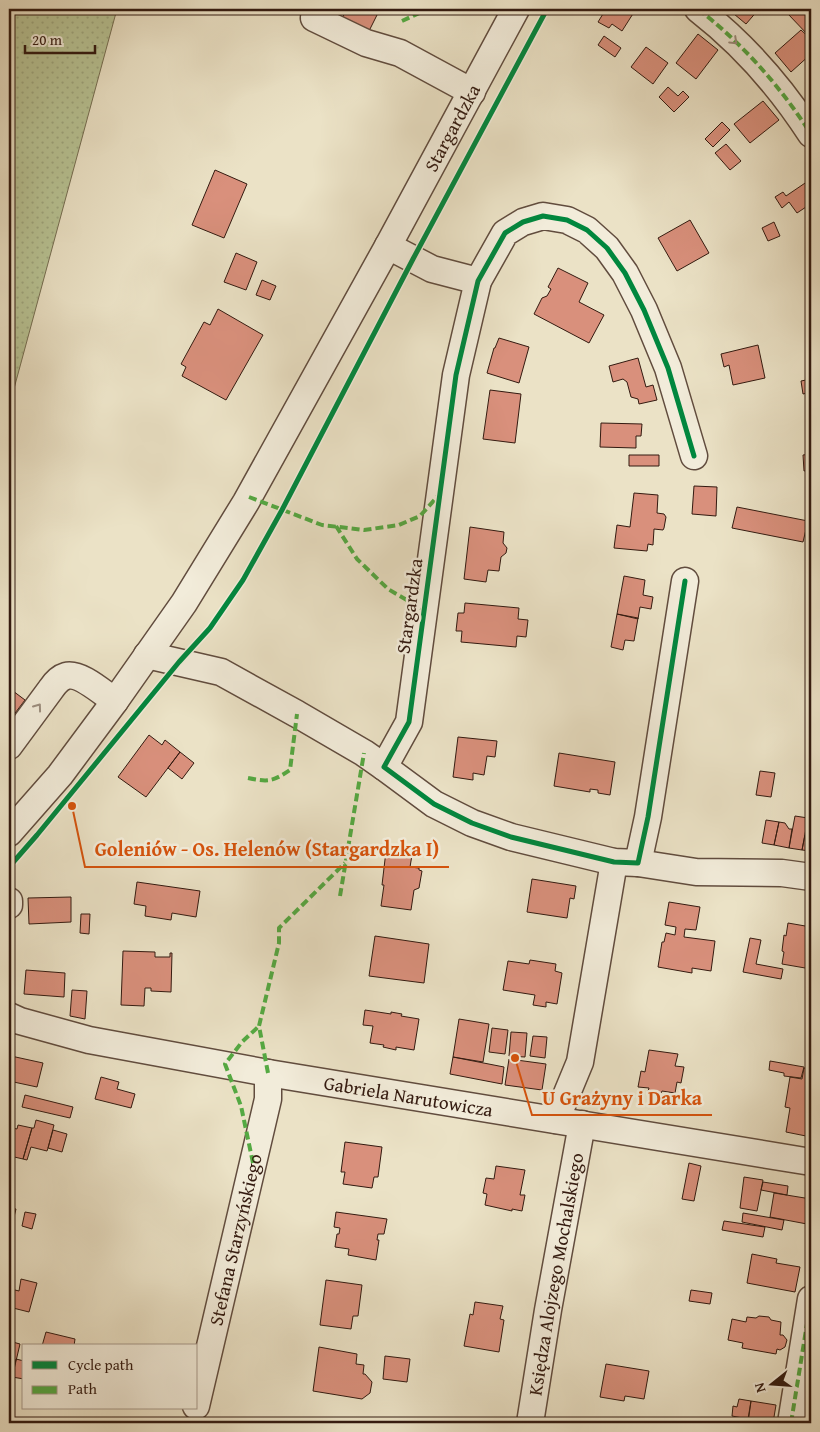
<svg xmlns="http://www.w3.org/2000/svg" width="820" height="1432" font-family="'Gentium Book Plus',serif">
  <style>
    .grass { fill: url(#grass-dots); stroke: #766e52 }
    .building { fill: #d9907c; stroke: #331a10 }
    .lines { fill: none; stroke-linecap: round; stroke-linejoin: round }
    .minor-casing { stroke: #614c3e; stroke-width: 29 }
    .minor { stroke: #f2ecda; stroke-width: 26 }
    .quiet { stroke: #54a942; stroke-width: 4; stroke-dasharray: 8 4; stroke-linecap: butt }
    .cycleway-casing { stroke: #f2ecda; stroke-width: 8 }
    .cycleway { stroke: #00873e; stroke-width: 5 }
    .oneway { stroke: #9c8e7f }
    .labels { text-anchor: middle; stroke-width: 5; stroke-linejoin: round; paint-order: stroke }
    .street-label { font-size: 19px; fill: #331a10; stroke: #f2ecda }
    .leader { fill: none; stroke: #d6530c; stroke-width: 2 }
    .callout-dot { fill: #d6530c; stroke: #f2ecda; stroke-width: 2 }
    .callout-label { font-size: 20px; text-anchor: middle; font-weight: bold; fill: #d6530c; stroke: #f2ecda; stroke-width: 5; stroke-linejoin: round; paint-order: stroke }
  </style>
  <defs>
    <pattern id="grass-dots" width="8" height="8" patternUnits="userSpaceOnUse" patternTransform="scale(1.25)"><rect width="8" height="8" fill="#b8c394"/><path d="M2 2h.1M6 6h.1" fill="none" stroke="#9fa77f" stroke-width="1.8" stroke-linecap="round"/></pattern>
  </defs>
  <rect width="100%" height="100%" fill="#ebe2c6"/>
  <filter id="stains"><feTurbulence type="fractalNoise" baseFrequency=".004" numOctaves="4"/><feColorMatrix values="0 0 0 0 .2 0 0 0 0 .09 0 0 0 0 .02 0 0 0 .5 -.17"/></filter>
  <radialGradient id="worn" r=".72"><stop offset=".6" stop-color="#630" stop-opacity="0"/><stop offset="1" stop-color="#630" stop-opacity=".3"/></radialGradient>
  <!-- grass -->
  <path class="grass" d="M9 9H117L9 407Z"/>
  <!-- building -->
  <path class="building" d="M347 9H380L369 31 342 18Z
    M606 9H636L622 31 612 24 609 28 598 22Z
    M728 9H759L746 24Z
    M794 9H811V34L809 36 788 14Z
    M801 30 811 39V54L791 72 775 53Z
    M698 34 718 50 696 79 676 63Z
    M604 36 621 48 615 57 598 45Z
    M646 47 668 63 653 84 631 67Z
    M668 87 678 96 683 91 689 97 674 112 659 97Z
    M763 101 779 120 750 143 734 124Z
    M722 122 730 130 713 147 705 139Z
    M726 144 741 161 730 170 715 153Z
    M215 170 247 184 224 238 192 225Z
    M811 179V208L808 210 806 207 797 213 789 202 782 208 775 197 783 192 786 196Z
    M690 220 709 253 677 271 658 238Z
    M774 222 780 236 768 241 762 228Z
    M236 253 257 262 246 290 224 282Z
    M558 268 588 283 579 302 604 315 589 343 534 314 542 298 547 296 551 289 548 287Z
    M262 280 276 286 270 300 256 295Z
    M218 309 263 335 226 400 182 376 186 367 181 364 204 322 210 325Z
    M499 338 529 347 519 383 487 373 494 348H495Z
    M758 345 765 378 733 385 729 365 724 367 721 354Z
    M638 358 646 387 653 385 657 400 639 404 638 399 631 397 627 382 623 379 613 382 609 366Z
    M811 379V392L803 394 801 381Z
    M490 390 521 394 515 443 483 439Z
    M601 423 642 424 641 436H636V448L600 447Z
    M811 454V470L804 471 803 455Z
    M629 455H659V466H629Z
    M694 486 717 487 716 516 692 514Z
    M634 493 658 495 657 513 664 514 666 517 664 528 663 530 654 529 653 545 648 544 647 551 614 548 617 525 630 527Z
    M737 507 808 521 803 542 732 528Z
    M470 527 504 532 503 543 507 548 506 553 501 557 499 571 488 570 486 582 464 579Z
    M624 576 645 580 643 595 653 597 651 609 640 607 638 619 617 614Z
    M811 583V601L808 600Z
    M465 603 519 608 518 619 528 620 526 637 517 636 516 647 461 642 462 631H456L458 613H464Z
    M617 614 638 618 634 641 625 640 623 650 611 647Z
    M9 688 25 700 9 721Z
    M149 735 162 745 165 740 180 752 146 797 118 777Z
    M458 737 497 741 495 757 487 756 484 775 473 773V780L453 777Z
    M180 752 194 763 182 779 168 768Z
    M559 753 615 762 610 795 598 793V790L590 789V792L554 786Z
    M760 771 775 773 771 797 756 795Z
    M795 816 808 818 802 850 789 848Z
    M766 820 779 822 774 845 762 843Z
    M779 822 785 823 789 829H792L789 848 774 845Z
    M805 835 811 836V851L802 850Z
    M401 850 407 851 409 854 412 855 410 867 419 868V870L422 871 419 888 414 890 411 910 381 906 384 885H382L386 851 398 853Z
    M532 879 576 886 574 899 570 898 567 918 527 912Z
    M137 882 200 891 196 917 172 913 171 920 145 916 146 906 134 904Z
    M71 897V922L29 924 28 898Z
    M669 902 700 907 696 930 685 929 684 937 715 941 711 971 692 968V973L658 967 662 942H664L666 933 675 935 676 927 665 925Z
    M81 914H90L89 934 80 933Z
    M788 923 811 927V969L782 964 784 952 782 951 784 935 786 936Z
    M375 936 429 944 424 983 369 976Z
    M750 938 761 940 756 964 783 969 781 979 743 972Z
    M123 951 155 952V957H170V953H172L171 992 151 991V988H145L144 1006 121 1005Z
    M530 960 556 964 555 971 562 973 557 1004 546 1002V1007L533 1005 535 995 503 990 508 961 529 964Z
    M26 970 65 973 64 997 24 994Z
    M72 990 87 991 85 1019 70 1016Z
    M365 1010 391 1014V1012L402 1014 401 1016 419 1019 414 1050 396 1047V1050L383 1047 384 1045 370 1043 373 1026 363 1025Z
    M459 1019 489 1024 483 1062 453 1057Z
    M492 1028 508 1030 505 1054 489 1052Z
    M511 1032 527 1033 525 1057 509 1056Z
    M533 1036 547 1037 545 1058 530 1056Z
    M649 1050 678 1054 675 1066 684 1067 681 1083 677 1082 675 1093 662 1091 661 1093 648 1091 649 1088 638 1087 641 1071 645 1072Z
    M11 1056 43 1063 37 1087 9 1081V1063Z
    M453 1057 504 1067 502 1084 450 1074Z
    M509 1059 546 1064 542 1090 505 1085Z
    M770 1061 804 1067 801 1078 784 1076V1073L769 1070Z
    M804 1068 811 1069V1090L808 1110 811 1111V1137L786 1132 790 1108 785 1107 790 1077 802 1079Z
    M101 1077 119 1082 117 1089 135 1094 131 1108 95 1099Z
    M25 1095 73 1107 70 1118 22 1107Z
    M36 1120 54 1125 48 1148 47 1151 31 1147 27 1160 23 1159 32 1128H34Z
    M18 1125 32 1128 23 1159 10 1156 11 1153 9 1152V1127L17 1129Z
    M53 1130 67 1134 62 1152 48 1148Z
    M345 1142 382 1147 378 1177H374L372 1188 343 1184 345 1172H341Z
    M689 1163 701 1166 694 1201 682 1199Z
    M496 1166 525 1170 520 1195H525L522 1211 512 1209V1211L485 1205 487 1194 483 1193 486 1178 494 1179Z
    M744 1177 763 1180 757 1211 740 1208Z
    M763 1182 788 1186 787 1195 761 1190Z
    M774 1193 811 1199 807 1224 770 1217Z
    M9 1198H11L9 1208 16 1209 12 1225 9 1224Z
    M25 1212 36 1214 32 1229 22 1226Z
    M336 1212 387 1219 384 1234H378L377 1240H379L376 1260 348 1255 349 1249 335 1247 337 1234H339L340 1228 334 1227Z
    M743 1213 784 1220 782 1230 742 1222Z
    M724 1221 765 1227 763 1237 722 1230Z
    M752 1254 777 1259 776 1263 800 1267 795 1292 747 1283Z
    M9 1271 14 1272 10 1289H9Z
    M21 1279 37 1283 29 1312 9 1307V1297L11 1289 19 1291Z
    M326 1280 362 1285 358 1316H353L351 1329 320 1325Z
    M691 1290 712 1293 710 1304 689 1301Z
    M475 1302 503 1306 500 1319 504 1320 499 1352 464 1346 470 1314 473 1315Z
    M759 1316 769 1317 771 1320 781 1322 780 1335H783L787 1340 785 1347 780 1350 777 1349 776 1354 742 1348 743 1343 728 1340 732 1319 746 1322 747 1317 756 1318Z
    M46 1332 75 1339 74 1346H42Z
    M9 1341 20 1344 12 1378 9 1377Z
    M319 1347 357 1354 356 1364 364 1365 363 1374H365L372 1382 370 1393 362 1399 313 1391Z
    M385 1356 410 1359 407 1382 383 1379Z
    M16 1359 24 1361V1379L12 1377Z
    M606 1364 649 1371 644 1399 625 1396 624 1401 600 1397Z
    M739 1399 751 1401 748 1419 732 1416 733 1406 737 1407Z
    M751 1401 776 1405 773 1423H748Z"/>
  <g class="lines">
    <!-- minor casing -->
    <g class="minor-casing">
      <g id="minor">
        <path d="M698 9C743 44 780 86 811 134"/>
        <path d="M314 18 366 43 400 53 472 92"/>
        <path d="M388 246 432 269 478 281"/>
        <path d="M685 581 648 817 638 863 614 862 511 837 472 823 434 804 384 767 409 722 456 375 478 281 505 233 523 222 543 216 567 220 587 230 607 248 625 273 644 310 668 368 694 456"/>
        <path d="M147 655 221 672 297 714 364 753 384 767"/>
        <path d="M9 746 51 689C55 683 59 678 66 676 80 672 104 694 115 701"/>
        <path id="s1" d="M9 833 60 775 115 701 184 603 246 502 388 246 516 9"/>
        <path d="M638 863 696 872 782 873 811 877"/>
        <path d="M9 905V901"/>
        <path id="s2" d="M9 1016 20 1021 89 1040 268 1073 811 1162"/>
        <path d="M556 1120 580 1062 614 862"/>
        <path id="s3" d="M196 1406 268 1099V1073"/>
        <path id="s4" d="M530 1423 548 1310 582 1124"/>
        <path d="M791 1423 811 1299"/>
      </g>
    </g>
    <!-- minor -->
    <use href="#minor" class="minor"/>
    <!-- quiet -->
    <path class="quiet" d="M698 9C743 44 780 86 811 134
      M402 21 428 9
      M249 497 322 525 364 530 399 525 420 516 438 496
      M336 526 357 559 388 589 424 610
      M9 665 12 677
      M248 778C268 782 272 782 290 770L297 714
      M340 896 364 753
      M268 1073 259 1026 279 943V928L345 863
      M253 1163 241 1106 225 1064 242 1042 259 1026
      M791 1423 811 1299"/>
    <!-- cycleway casing -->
    <g class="cycleway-casing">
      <path id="cycleway" d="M685 581 648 817 638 863 614 862 511 837 472 823 434 804 384 767 409 722 456 375 478 281 505 233 523 222 543 216 567 220 587 230 607 248 625 273 644 310 668 368 694 456
        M9 867 37 835 179 662 210 628 243 580 282 510 413 259 547 9"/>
    </g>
    <!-- cycleway -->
    <use href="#cycleway" class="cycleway"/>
  </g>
  <!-- one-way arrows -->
  <defs><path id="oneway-chevron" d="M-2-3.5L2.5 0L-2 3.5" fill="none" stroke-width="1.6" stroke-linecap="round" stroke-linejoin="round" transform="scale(1.25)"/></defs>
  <g class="oneway">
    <use href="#oneway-chevron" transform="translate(734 41) rotate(44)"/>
    <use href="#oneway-chevron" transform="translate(38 707) rotate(-54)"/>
  </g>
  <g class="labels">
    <!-- street labels -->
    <g class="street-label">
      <text dy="7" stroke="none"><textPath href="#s1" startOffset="835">Stargardzka</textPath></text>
      <text transform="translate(409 606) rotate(-82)" y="7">Stargardzka</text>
      <text dy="7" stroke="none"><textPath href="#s2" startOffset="408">Gabriela Narutowicza</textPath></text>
      <text dy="7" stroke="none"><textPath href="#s3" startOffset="171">Stefana Starzyńskiego</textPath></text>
      <text dy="7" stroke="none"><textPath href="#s4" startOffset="151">Księdza Alojzego Mochalskiego</textPath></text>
    </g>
  </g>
  <!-- callouts -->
  <path class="leader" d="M72 806L85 867H449M515 1058L532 1115H712"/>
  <g class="callout-dot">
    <circle cx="72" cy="806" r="5"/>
    <circle cx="515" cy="1058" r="5"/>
  </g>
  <g class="callout-label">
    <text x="267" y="856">Goleniów - Os. Helenów (Stargardzka I)</text>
    <text x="622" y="1105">U Grażyny i Darka</text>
  </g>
  <!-- margin -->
  <rect width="820" height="1432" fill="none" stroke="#ebe2c6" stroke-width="30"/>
  <rect x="10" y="10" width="800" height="1412" fill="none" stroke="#331a10" stroke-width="2.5"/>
  <rect x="15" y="15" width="790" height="1402" fill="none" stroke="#331a10"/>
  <!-- legend -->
  <rect x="22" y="1344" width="175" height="65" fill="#f2ecda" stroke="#a69889"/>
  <rect x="32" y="1361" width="25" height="8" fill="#00873e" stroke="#a69889"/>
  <text x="68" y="1370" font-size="15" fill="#331a10">Cycle path</text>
  <rect x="32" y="1386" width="25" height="8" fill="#54a942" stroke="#a69889"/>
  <text x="68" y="1394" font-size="15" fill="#331a10">Path</text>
  <!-- north arrow -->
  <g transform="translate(772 1384) rotate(253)" stroke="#f2ecda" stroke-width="4" paint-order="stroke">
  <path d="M0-4L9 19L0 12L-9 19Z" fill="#331a10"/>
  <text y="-8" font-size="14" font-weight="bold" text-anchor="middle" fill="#331a10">N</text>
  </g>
  <!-- scale -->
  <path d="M25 45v8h70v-8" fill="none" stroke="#331a10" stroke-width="2.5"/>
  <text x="32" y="45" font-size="15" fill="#331a10" stroke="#f2ecda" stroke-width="4" paint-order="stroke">20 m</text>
  <rect width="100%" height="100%" filter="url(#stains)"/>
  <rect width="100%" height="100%" fill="url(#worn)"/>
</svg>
